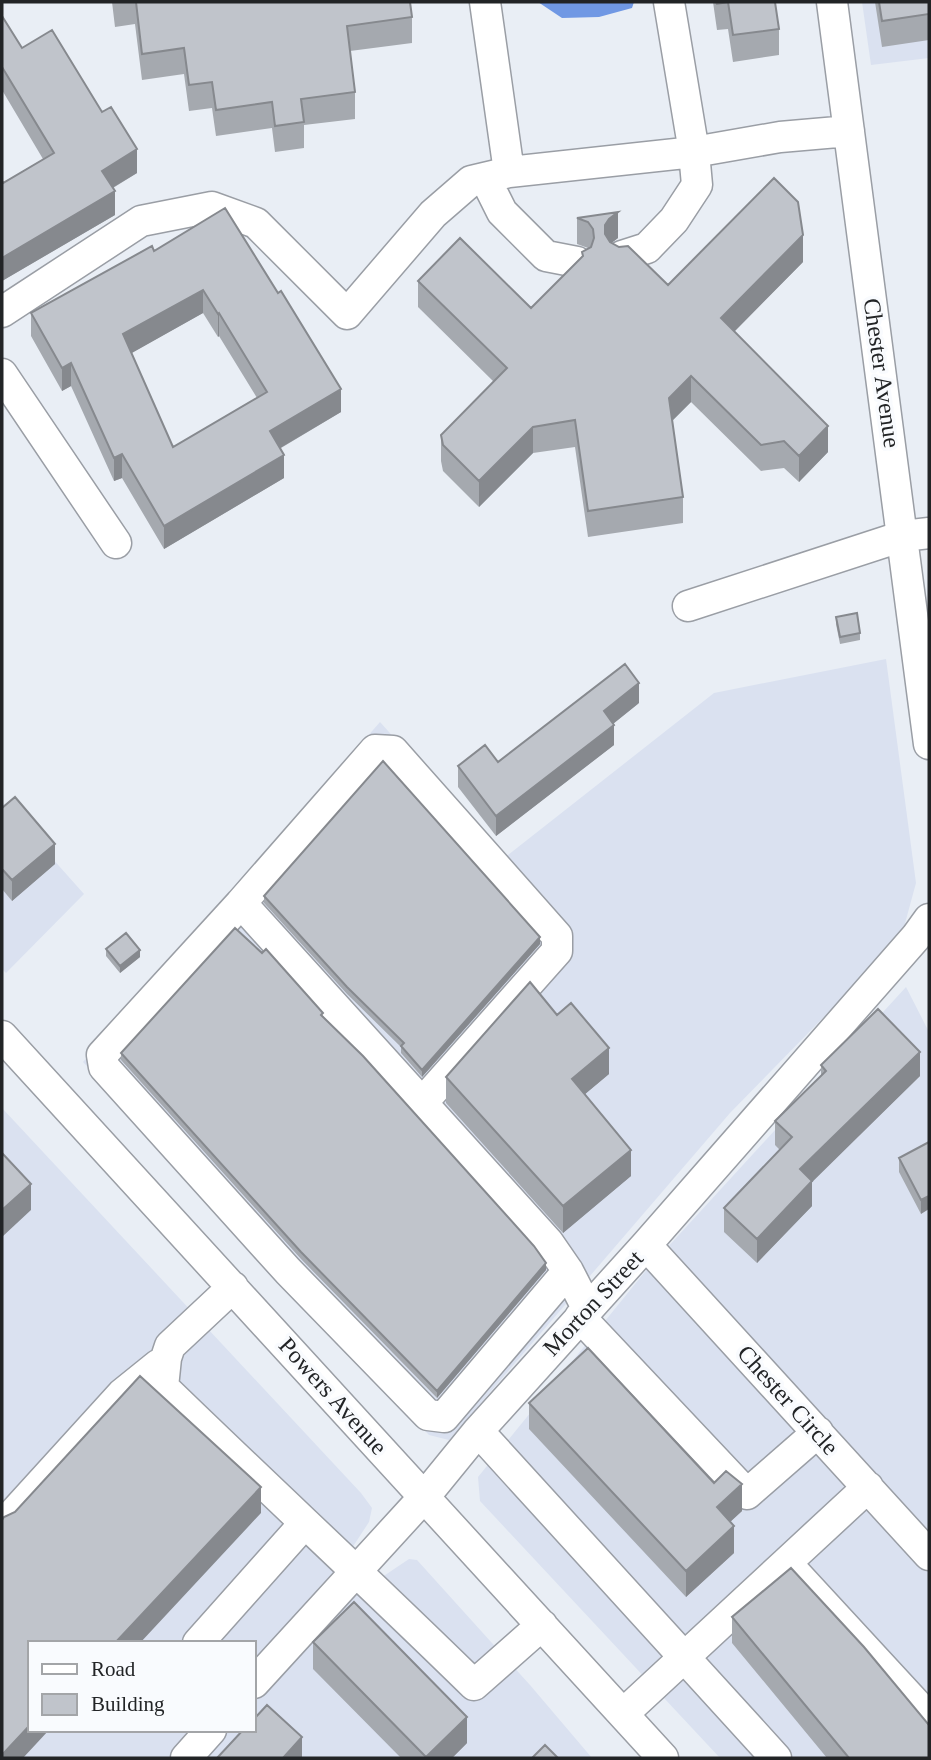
<svg xmlns="http://www.w3.org/2000/svg" width="931" height="1760" font-family="Georgia,serif">
  <style>
    .built { fill: #dae1f0 }
    .water { fill: #7098e4 }
    .lines { fill: none; stroke-linecap: round; stroke-linejoin: round }
    .minor-casing { stroke: #9a9ea5; stroke-width: 33 }
    .minor { stroke: #fff; stroke-width: 30 }
    .wall { fill: #a5a9af; fill-rule: evenodd }
    .shaded-wall { fill: #86898e }
    .building { fill: #c0c4cb; stroke: #86898e; stroke-width: 2; fill-rule: evenodd }
    .labels { text-anchor: middle; stroke-width: 7; stroke-linejoin: round; paint-order: stroke }
    .street-label { font-size: 24px; fill: #222426; stroke: #f9fbfe }
  </style>
  <rect width="100%" height="100%" fill="#e9eef5"/>
  <!-- built -->
  <path class="built" d="M862 2H929V58L871 65Z
    M886 659 916 883 901 938 730 1113 449 1440 429 1435 83 1062 380 722 503 859 714 693Z
    M2 802 84 894 6 973 2 969Z
    M906 987 929 1032V1758H720L480 1501 478 1477 644 1273Z
    M2 1108 361 1493 372 1508 369 1522 320 1597 254 1672V1643H30V1730H202L178 1758H2Z
    M409 1559 417 1560 530 1685 592 1758H202L227 1730H254V1700L287 1663 342 1604Z"/>
  <!-- water -->
  <path class="water" d="M538 2H634L632 8 599 17 562 18Z"/>
  <g class="lines">
    <!-- minor casing -->
    <g class="minor-casing">
      <path id="minor" d="M832 2 929 744
        M509 172 694 152 669 2
        M485 178 502 212 546 256 577 262
        M622 256 647 248 674 220 697 185 694 152 780 137 849 131
        M2 312 141 221 212 207 256 223 347 314 433 214 471 181 509 172 485 2
        M2 374 116 543
        M688 606 903 536 929 533
        M241 903 375 750 393 751 557 936V951L422 1103
        M2 1036 663 1758
        M646 1245 929 1555
        M568 1271 444 1417 428 1415 288 1271 104 1067 102 1055 241 903 548 1242 568 1271 587 1308
        M233 1287 170 1346 166 1358 163 1387C266 1487 371 1584 474 1685L542 1625
        M580 1317 747 1494 818 1432
        M478 1431 776 1758
        M2 1526 122 1394 158 1365
        M786 1563 868 1487
        M198 1643 304 1524
        M254 1683 425 1496 478 1431 646 1245 916 937 929 919
        M623 1714 786 1563 929 1718
        M186 1758 211 1730"/>
    </g>
    <!-- minor -->
    <use href="#minor" class="minor"/>
  </g>
  <!-- wall -->
  <path class="wall" d="M112 2H410L412 17V43L350 51 355 92V119L304 125V148L275 152 272 128 216 136 212 108 189 111 184 74 142 80 135 24 115 27Z
    M713 2H775L779 29V55L733 62 728 29 717 30Z
    M875 2H929V40L882 47Z
    M2 16 22 48 137 173 113 188 115 215 2 281V181L3 183 43 159 2 90Z
    M225 208 341 412 281 448 284 478 164 549 122 478 114 481 71 386 62 391 31 336V313L154 251ZM203 313 218 337 219 336 257 398 173 447 131 353Z
    M618 212V238L611 243 668 285 803 262 734 332 828 452 799 482 784 468 761 471 691 402 672 421 683 497V523L588 537 575 447 533 453 479 507 443 471 441 461V435L494 382 418 307V281L531 308 582 256 588 248 577 244V218Z
    M836 617 860 633V640L840 644 836 624Z
    M639 703 613 724 614 745 496 836 458 787V766L498 762Z
    M2 808 55 864 12 901 2 889Z
    M264 896 540 944 422 1077 401 1053V1047L347 994 264 903Z
    M106 949 140 957 120 973 106 956Z
    M557 1015 609 1074 585 1094 631 1176 563 1233 446 1103V1077Z
    M323 1017 546 1270 437 1398 301 1259 121 1060V1053Z
    M821 1065 920 1076 812 1181V1206L757 1263 724 1232V1208L780 1150 775 1145V1121L821 1076Z
    M929 1142 921 1214 899 1172V1158Z
    M529 1403 714 1483 742 1511 730 1522 734 1553 686 1597 529 1429Z
    M732 1617 929 1758H827L732 1643Z
    M313 1642 467 1743 452 1758H401L313 1669Z"/>
  <!-- shaded-wall -->
  <path class="shaded-wall" d="M137 149V173L102 194V171Z
    M115 191V215L2 281V258Z
    M618 212V238L609 245 605 252V225L609 219Z
    M803 235V262L721 345V318Z
    M203 290V313L123 358V334Z
    M219 313V336L218 337V314Z
    M71 363V386L62 391V368Z
    M691 376V402L669 424V398Z
    M341 389V412L270 454V431Z
    M828 426V452L799 482V456Z
    M533 427V453L479 507V481Z
    M122 454V478L114 481V458Z
    M284 455V478L164 549V526Z
    M639 683V703L604 731V711Z
    M614 725V745L496 836V816Z
    M55 844V864L12 901V880Z
    M540 937V944L422 1077V1070Z
    M140 950V957L120 973V966Z
    M609 1048V1074L572 1105V1079Z
    M920 1052V1076L800 1194V1169Z
    M631 1150V1176L563 1233V1206Z
    M812 1181V1206L757 1263V1239Z
    M31 1184V1210L2 1237V1210Z
    M929 1196V1209L921 1214V1200Z
    M546 1263V1270L437 1398V1391Z
    M742 1484V1511L717 1534V1507Z
    M261 1487V1513L140 1643H115Z
    M734 1526V1553L686 1597V1571Z
    M467 1717V1743L452 1758H426Z
    M30 1725V1730H49L23 1758H2V1755Z
    M302 1737V1758H283Z"/>
  <!-- building -->
  <path class="building" d="M136 2H410L412 17 347 26 355 92 301 99 304 122 275 126 272 102 216 110 212 82 189 85 184 48 142 54Z
    M716 2H775L779 29 733 35 728 2 717 4Z
    M879 2H929V14L882 21Z
    M2 16 22 48 52 30 102 112 111 107 137 149 102 171 115 191 2 258V181L3 183 54 153 2 67Z
    M774 178 798 202 803 235 721 318 828 426 799 456 784 441 761 445 691 376 669 398 683 497 588 511 575 420 533 427 479 481 443 445 441 435 507 368 418 281 460 238 531 308 583 256 582 252 591 247 594 238 593 229 588 222 577 218 618 212 609 219 605 225V234L610 242 619 247 628 246 668 285Z
    M225 208 278 293 281 291 341 389 270 431 284 455 164 526 122 454 114 458 71 363 62 368 31 313 152 246 154 251ZM203 290 218 314 219 313 267 392 173 447 123 334Z
    M857 613 860 633 840 637 836 617Z
    M625 664 639 683 604 711 614 725 496 816 458 766 485 745 498 762Z
    M383 761 540 937 422 1070 401 1046 404 1043 347 987 264 896Z
    M15 797 55 844 12 880 2 869V808Z
    M235 928 262 953 266 949 323 1013 321 1015 363 1056 534 1246 546 1263 437 1391 301 1252 121 1053Z
    M126 933 140 950 120 966 106 949Z
    M530 982 557 1015 571 1003 609 1048 572 1079 631 1150 563 1206 446 1077Z
    M878 1009 920 1052 800 1169 812 1181 757 1239 724 1208 792 1137 775 1121 826 1071 821 1065Z
    M929 1142V1196L921 1200 899 1158Z
    M2 1153 31 1184 2 1210Z
    M588 1348 714 1483 726 1471 742 1484 717 1507 734 1526 686 1571 529 1403Z
    M140 1376 261 1487 115 1643H30V1725L2 1755V1520L4 1517 15 1512Z
    M791 1568 864 1647 929 1725V1758H849L732 1617Z
    M354 1602 467 1717 426 1757 313 1642Z
    M267 1705 302 1737 283 1758H217L243 1730H254V1719Z
    M545 1745 558 1758H532Z"/>
  <g class="labels">
    <!-- street labels -->
    <g class="street-label">
      <text transform="translate(882 373) rotate(82)" y="8">Chester Avenue</text>
      <text transform="translate(593 1303) rotate(-47)" y="8">Morton Street</text>
      <text transform="translate(333 1396) rotate(48)" y="8">Powers Avenue</text>
      <text transform="translate(788 1400) rotate(48)" y="8">Chester Circle</text>
    </g>
  </g>
  <!-- border -->
  <rect width="931" height="1760" fill="none" stroke="#222426" stroke-width="7"/>
  <!-- legend -->
  <rect x="28" y="1641" width="228" height="91" fill="#f9fbfe" stroke="#a3a5a8" stroke-width="2"/>
  <rect x="42" y="1664" width="35" height="10" fill="#ffffff" stroke="#a3a5a8" stroke-width="2"/>
  <text x="91" y="1676" font-size="21" fill="#222426">Road</text>
  <rect x="42" y="1694" width="35" height="21" fill="#c0c4cb" stroke="#a3a5a8" stroke-width="2"/>
  <text x="91" y="1711" font-size="21" fill="#222426">Building</text>
</svg>
